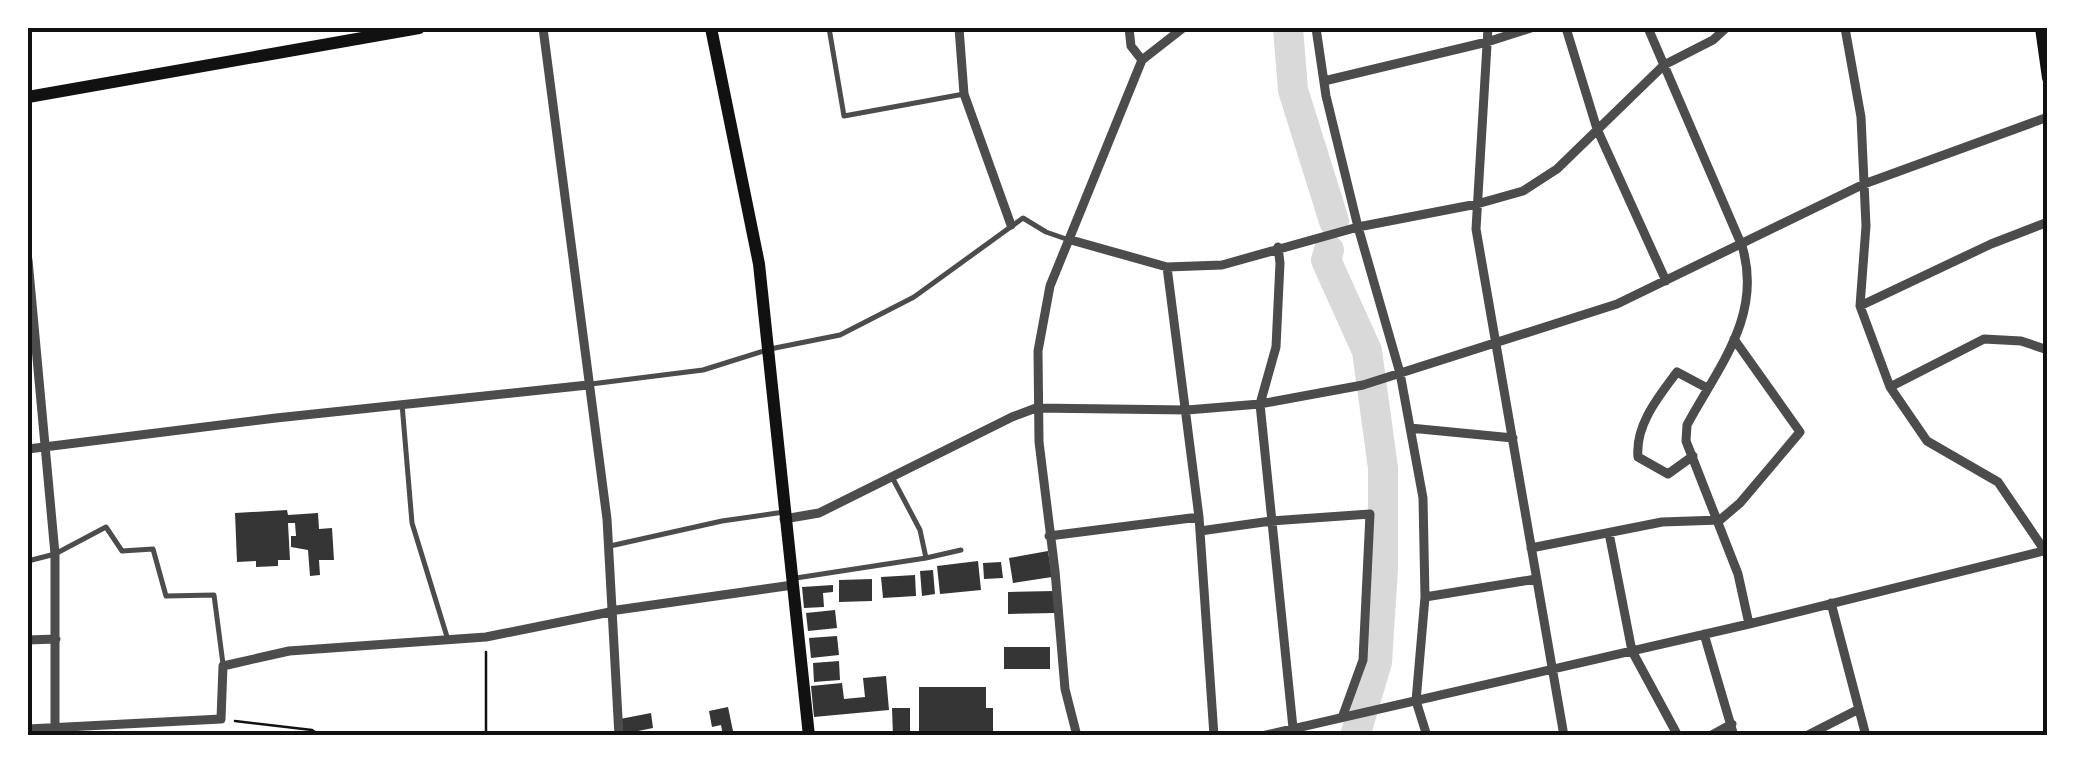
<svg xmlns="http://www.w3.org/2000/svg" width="2075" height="763" font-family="'Libre Baskerville',serif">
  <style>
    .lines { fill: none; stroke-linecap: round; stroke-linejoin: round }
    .river { stroke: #d9d9d9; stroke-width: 30 }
    .building { fill: #353535 }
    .path { stroke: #111; stroke-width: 2.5 }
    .service { stroke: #4c4c4c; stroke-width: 5 }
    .minor { stroke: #4c4c4c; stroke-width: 9 }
    .secondary { stroke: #111; stroke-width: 12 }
    .neatline { fill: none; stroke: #111; stroke-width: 4 }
  </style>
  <rect width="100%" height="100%" fill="#fff"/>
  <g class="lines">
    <!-- river -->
    <path class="river" d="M1288 28 1293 90 1334 221
      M1329 250 1326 260 1367 351 1383 468V569L1377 662 1355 736"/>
  </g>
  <!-- building -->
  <path class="building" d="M287 510 288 515 318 513 319 529 332 528 334 560H319L320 575 310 576 308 550 291 547V536H296L295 523H288L290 560H278V566L256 567V561L237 562 235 513Z
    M1048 551 1052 577 1013 583 1009 558Z
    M978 561 981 590 940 594 937 566Z
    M1001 562 1003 578 984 579 983 563Z
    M933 570 935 594 922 596 920 571Z
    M915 575 916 596 883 598 881 577Z
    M872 579V601L839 602V580Z
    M833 585V592L823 593 824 607 804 608 802 587Z
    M1055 591V613L1008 614V592Z
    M835 610 837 628 808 631 806 613Z
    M837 636 839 655 811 658 809 638Z
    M1004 647H1050V669H1004Z
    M839 661 840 680 814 682 813 663Z
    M886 676 889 710 814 717 811 686 842 683 844 699 865 697 863 678Z
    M919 687H986V708H993V736H919Z
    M728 707 733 731V736H723L721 725 712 727 709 711Z
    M892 708H910V736H893Z
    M651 713 653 728 623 734 620 719Z"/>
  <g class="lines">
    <!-- path -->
    <path class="path" d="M235 721 312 730 321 736
      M486 736V652"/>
    <!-- service -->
    <path class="service" d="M829 28 844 116 964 94
      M591 384 703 370 770 349 840 335 914 297 1023 218 1046 232 1069 240
      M402 404 412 523 448 640
      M892 477 920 530 926 558
      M610 546 722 521 784 512
      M28 561 55 554 106 527 122 551 153 549 166 596 214 595 223 664
      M796 578 926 558 961 550"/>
    <!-- minor -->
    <path class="minor" d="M543 28 607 519 619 736
      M959 28 964 94 1011 225
      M1129 28 1131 46 1142 60
      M1316 28 1326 96 1358 227 1400 373 1423 498 1425 597 1416 701 1427 736
      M1488 28 1476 229 1564 736
      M1566 28 1597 129 1666 281
      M1648 28 1742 246C1763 315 1719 366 1687 425L1686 441 1738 574 1749 624
      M1845 28 1861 117 1866 226 1860 306 1991 244 2048 222
      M1324 81 1487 42 1531 28
      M1071 240 1167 267 1222 265 1358 227 1477 204 1523 191 1557 169 1664 65 1713 40 1726 28
      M1278 247 1280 263 1276 347 1260 404 1293 728
      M28 260 55 554V736
      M1167 267 1199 517 1214 736
      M1860 306 1890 387 1927 441 1998 482 2045 551
      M1890 387 1984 339 2021 341 2048 350
      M1410 428 1513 438
      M28 449 276 418 588 385
      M1693 456 1668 474 1638 457C1635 425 1659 396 1677 372L1707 388
      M784 519 819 513 1012 417 1036 408 1187 410 1260 404 1363 385 1617 304 1864 184 2048 117
      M1200 531 1271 521 1370 514 1363 660 1343 715
      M1609 533 1632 651 1678 736
      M1049 536 1199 517
      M1531 548 1662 522 1720 520 1740 503 1800 432 1734 339
      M1425 597 1536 579
      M1831 603 1866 736
      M610 611 793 585
      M1704 634 1734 736
      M28 640 56 639
      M28 729 221 719 223 666 289 651 486 637 610 612
      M1077 736 1065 689 1055 571 1039 442 1038 351 1050 286 1142 60 1183 28
      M1262 736 1749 624 2048 550
      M1710 736 1732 724
      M1806 736 1859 709"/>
    <!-- secondary -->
    <path class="secondary" d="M711 28 759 264 809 736
      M2041 28 2048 78
      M28 97 419 28"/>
  </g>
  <!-- border -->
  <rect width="2075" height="763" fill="none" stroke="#ffffff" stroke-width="60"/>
  <rect x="30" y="30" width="2015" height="703" class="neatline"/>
</svg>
